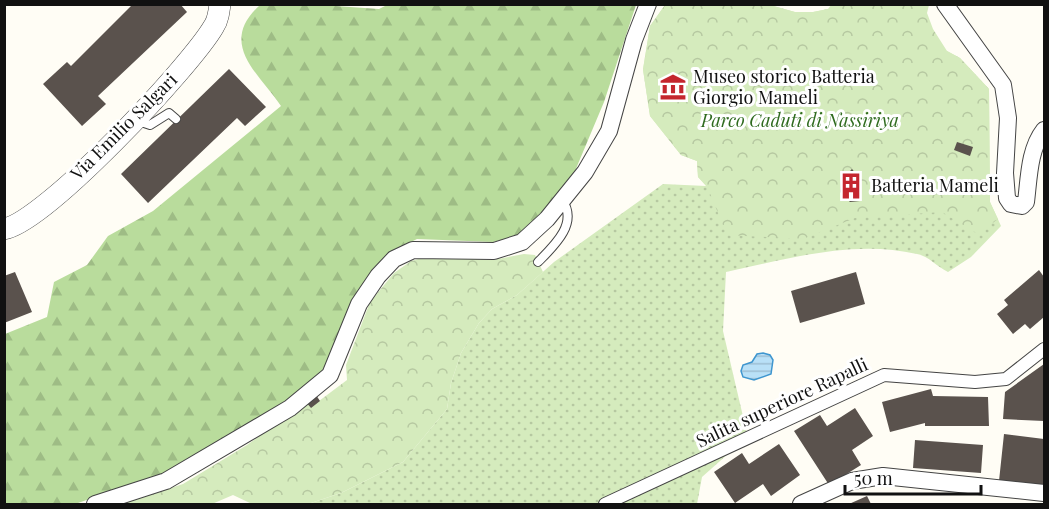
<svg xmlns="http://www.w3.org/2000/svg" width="1049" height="509" font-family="'Playfair Display',serif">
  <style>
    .grass { fill: url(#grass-dots) }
    .forest { fill: url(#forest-firs) }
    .park { fill: url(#park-crowns) }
    .water { fill: url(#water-rules); stroke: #3f96cf; stroke-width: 1.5 }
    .building { fill: #5a524d }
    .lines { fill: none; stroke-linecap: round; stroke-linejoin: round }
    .service-casing { stroke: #444; stroke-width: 10 }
    .pedestrian-casing { stroke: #444; stroke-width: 14 }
    .minor-casing { stroke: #444; stroke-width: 18 }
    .tertiary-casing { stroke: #444; stroke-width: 22 }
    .service { stroke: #fff; stroke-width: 8 }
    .pedestrian { stroke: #fff; stroke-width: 12 }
    .minor { stroke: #fff; stroke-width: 16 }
    .tertiary { stroke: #fff; stroke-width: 21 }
    .labels { text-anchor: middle; stroke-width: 6; stroke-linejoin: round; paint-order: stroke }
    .poi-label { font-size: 18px; fill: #111; stroke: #fff; text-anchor: start }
    .park-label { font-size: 18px; font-style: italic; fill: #2f6b1f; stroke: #fff }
    .street-label { font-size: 18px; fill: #111; stroke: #fff }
  </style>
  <defs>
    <pattern id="grass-dots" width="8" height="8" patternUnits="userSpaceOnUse" patternTransform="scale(1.5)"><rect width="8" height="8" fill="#d5ebbd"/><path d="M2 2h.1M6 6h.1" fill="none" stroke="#b6c8a1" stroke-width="1.8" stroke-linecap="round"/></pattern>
    <pattern id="forest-firs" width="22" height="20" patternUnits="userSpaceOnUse" patternTransform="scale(1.5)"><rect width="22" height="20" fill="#b9dc9c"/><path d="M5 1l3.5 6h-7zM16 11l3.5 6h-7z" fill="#9ebc85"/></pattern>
    <pattern id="park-crowns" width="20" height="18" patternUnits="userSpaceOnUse" patternTransform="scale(1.5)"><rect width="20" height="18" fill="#d5ebbd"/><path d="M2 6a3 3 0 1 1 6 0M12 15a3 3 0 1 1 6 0" fill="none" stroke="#b6c8a1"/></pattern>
    <pattern id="water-rules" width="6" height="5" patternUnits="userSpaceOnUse" patternTransform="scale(1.5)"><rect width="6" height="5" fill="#b9e0f7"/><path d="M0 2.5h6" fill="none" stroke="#9ebfd3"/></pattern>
  </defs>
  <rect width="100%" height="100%" fill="#fffdf5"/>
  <!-- grass -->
  <path class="grass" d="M665 5H770L795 12H813L828 9 947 51 960 58 989 89 990 202 1001 226 971 257 948 272C937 267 929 256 917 254 853 239 788 259 726 272L723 331 749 442 729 453 702 477 697 504H308L341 493 403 462 447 409 451 383 461 353 479 323 492 309 517 295 554 262 663 184 706 186 698 177 697 161 681 155 650 116 643 69 650 26Z"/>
  <!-- forest -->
  <path class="forest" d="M307 4 379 9 389 4 636 5 604 102 575 171 550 204 517 236 493 242 417 239 388 253 320 376 290 402 192 461 157 476 75 504H5V334L47 317 54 282 87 265 108 236 153 211 281 106C259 73 217 44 260 5Z"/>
  <!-- park -->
  <path class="park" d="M665 5H770L795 12H813L828 9 831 5H929L927 13 933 29 947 51 960 58 989 89 990 202 998 219 978 234 942 212 855 218 803 239 727 235 707 186 698 177 697 161 681 155 650 116 643 70 650 26Z
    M524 254 535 255 543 272 517 295 492 309 479 323 461 353 451 383 447 409 403 462 341 493 308 504H252L233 495 212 504H122L183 484 247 445 306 402 311 407 347 380 346 365 370 302 394 273 411 261 430 256 492 260Z"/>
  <!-- water -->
  <path class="water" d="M763 353 770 355 773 360 771 374 754 380 743 377 741 371 743 365 752 362 757 354Z"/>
  <!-- building -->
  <path class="building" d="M133 4H180L187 12 98 96 106 104 82 126 43 84 67 62 71 66Z
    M229 69 266 107 245 126 237 118 148 203 121 174Z
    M957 142 973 147 970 156 954 150Z
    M852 169 860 179 861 192 860 201 850 202 840 192 841 180Z
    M1039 270 1044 277V317L1030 329 1025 324 1013 334 997 314 1008 305 1004 300Z
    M15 272 32 312 4 323V276Z
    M856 272 865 304 800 323 791 291Z
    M1044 364V421L1003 419 1005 392Z
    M931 389 933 396 988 397 989 426H925V423L890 432 882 402Z
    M316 395 320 401 311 408 306 402Z
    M855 408 873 436 852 450 861 465 829 485 794 431 820 415 827 426Z
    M1004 434 1044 439V486L999 481Z
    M915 440 983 445 981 473 913 468Z
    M779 444 800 475 771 496 763 484 735 503 714 472 742 453 749 464Z
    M867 496 871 504H849Z"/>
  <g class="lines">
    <!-- service casing -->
    <g class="service-casing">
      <path id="service" d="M140 116 144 123 150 125 169 113 176 119
        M538 262C554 246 579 223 562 200"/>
    </g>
    <!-- pedestrian casing -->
    <g class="pedestrian-casing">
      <path id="pedestrian" d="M605 504 884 375 975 382 1006 379 1044 349"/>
    </g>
    <!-- minor casing -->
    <g class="minor-casing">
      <path id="minor" d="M945 4 1003 85 1008 118 1005 173 1007 198 1011 204 1022 206 1026 202C1029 178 1029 149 1044 130
        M95 504 166 481 290 408 330 375 359 304 378 276 394 259 413 250 494 251 522 242 547 219 585 172 609 131 634 40 648 4
        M801 504 852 481 883 476 1044 493"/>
    </g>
    <!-- tertiary casing -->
    <g class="tertiary-casing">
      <path id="tertiary" d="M4 229C45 222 191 66 214 26 218 20 219 12 220 4"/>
    </g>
    <!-- service -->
    <use href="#service" class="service"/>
    <!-- pedestrian -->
    <use href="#pedestrian" class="pedestrian"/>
    <!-- minor -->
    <use href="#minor" class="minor"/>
    <!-- tertiary -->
    <use href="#tertiary" class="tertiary"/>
  </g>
  <!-- icons -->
  <defs>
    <g id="museum-bare" transform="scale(2.07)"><path d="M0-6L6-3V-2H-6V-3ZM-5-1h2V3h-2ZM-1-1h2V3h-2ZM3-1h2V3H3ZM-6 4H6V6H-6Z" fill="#c4262e" stroke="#fff" stroke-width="2.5" paint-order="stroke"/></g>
    <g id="building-bare" transform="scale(2.07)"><path d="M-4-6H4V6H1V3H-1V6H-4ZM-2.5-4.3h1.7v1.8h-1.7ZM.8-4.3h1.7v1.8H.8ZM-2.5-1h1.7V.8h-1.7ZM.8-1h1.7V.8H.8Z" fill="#c4262e" stroke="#fff" stroke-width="2.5" paint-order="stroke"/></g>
  </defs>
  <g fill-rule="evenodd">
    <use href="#museum-bare" x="673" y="87"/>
    <use href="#building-bare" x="851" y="186"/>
  </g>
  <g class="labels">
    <!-- poi labels -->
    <g class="poi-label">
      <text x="693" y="83">Museo storico Batteria<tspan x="693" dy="21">Giorgio Mameli</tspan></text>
      <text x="871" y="192">Batteria Mameli</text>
    </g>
    <!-- park labels -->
    <g class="park-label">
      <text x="800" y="127">Parco Caduti di Nassiriya</text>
    </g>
    <!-- street labels -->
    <g class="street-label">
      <text transform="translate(124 127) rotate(-45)" y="6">Via Emilio Salgari</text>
      <text transform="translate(782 403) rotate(-25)" y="6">Salita superiore Rapalli</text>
    </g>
  </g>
  <!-- border -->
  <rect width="1049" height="509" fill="none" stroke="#111111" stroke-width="12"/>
  <!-- scale -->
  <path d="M845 485v9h136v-9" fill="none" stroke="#111111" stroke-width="3"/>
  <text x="854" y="485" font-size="18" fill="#111111" stroke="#ffffff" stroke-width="4.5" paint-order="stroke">50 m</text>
</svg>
